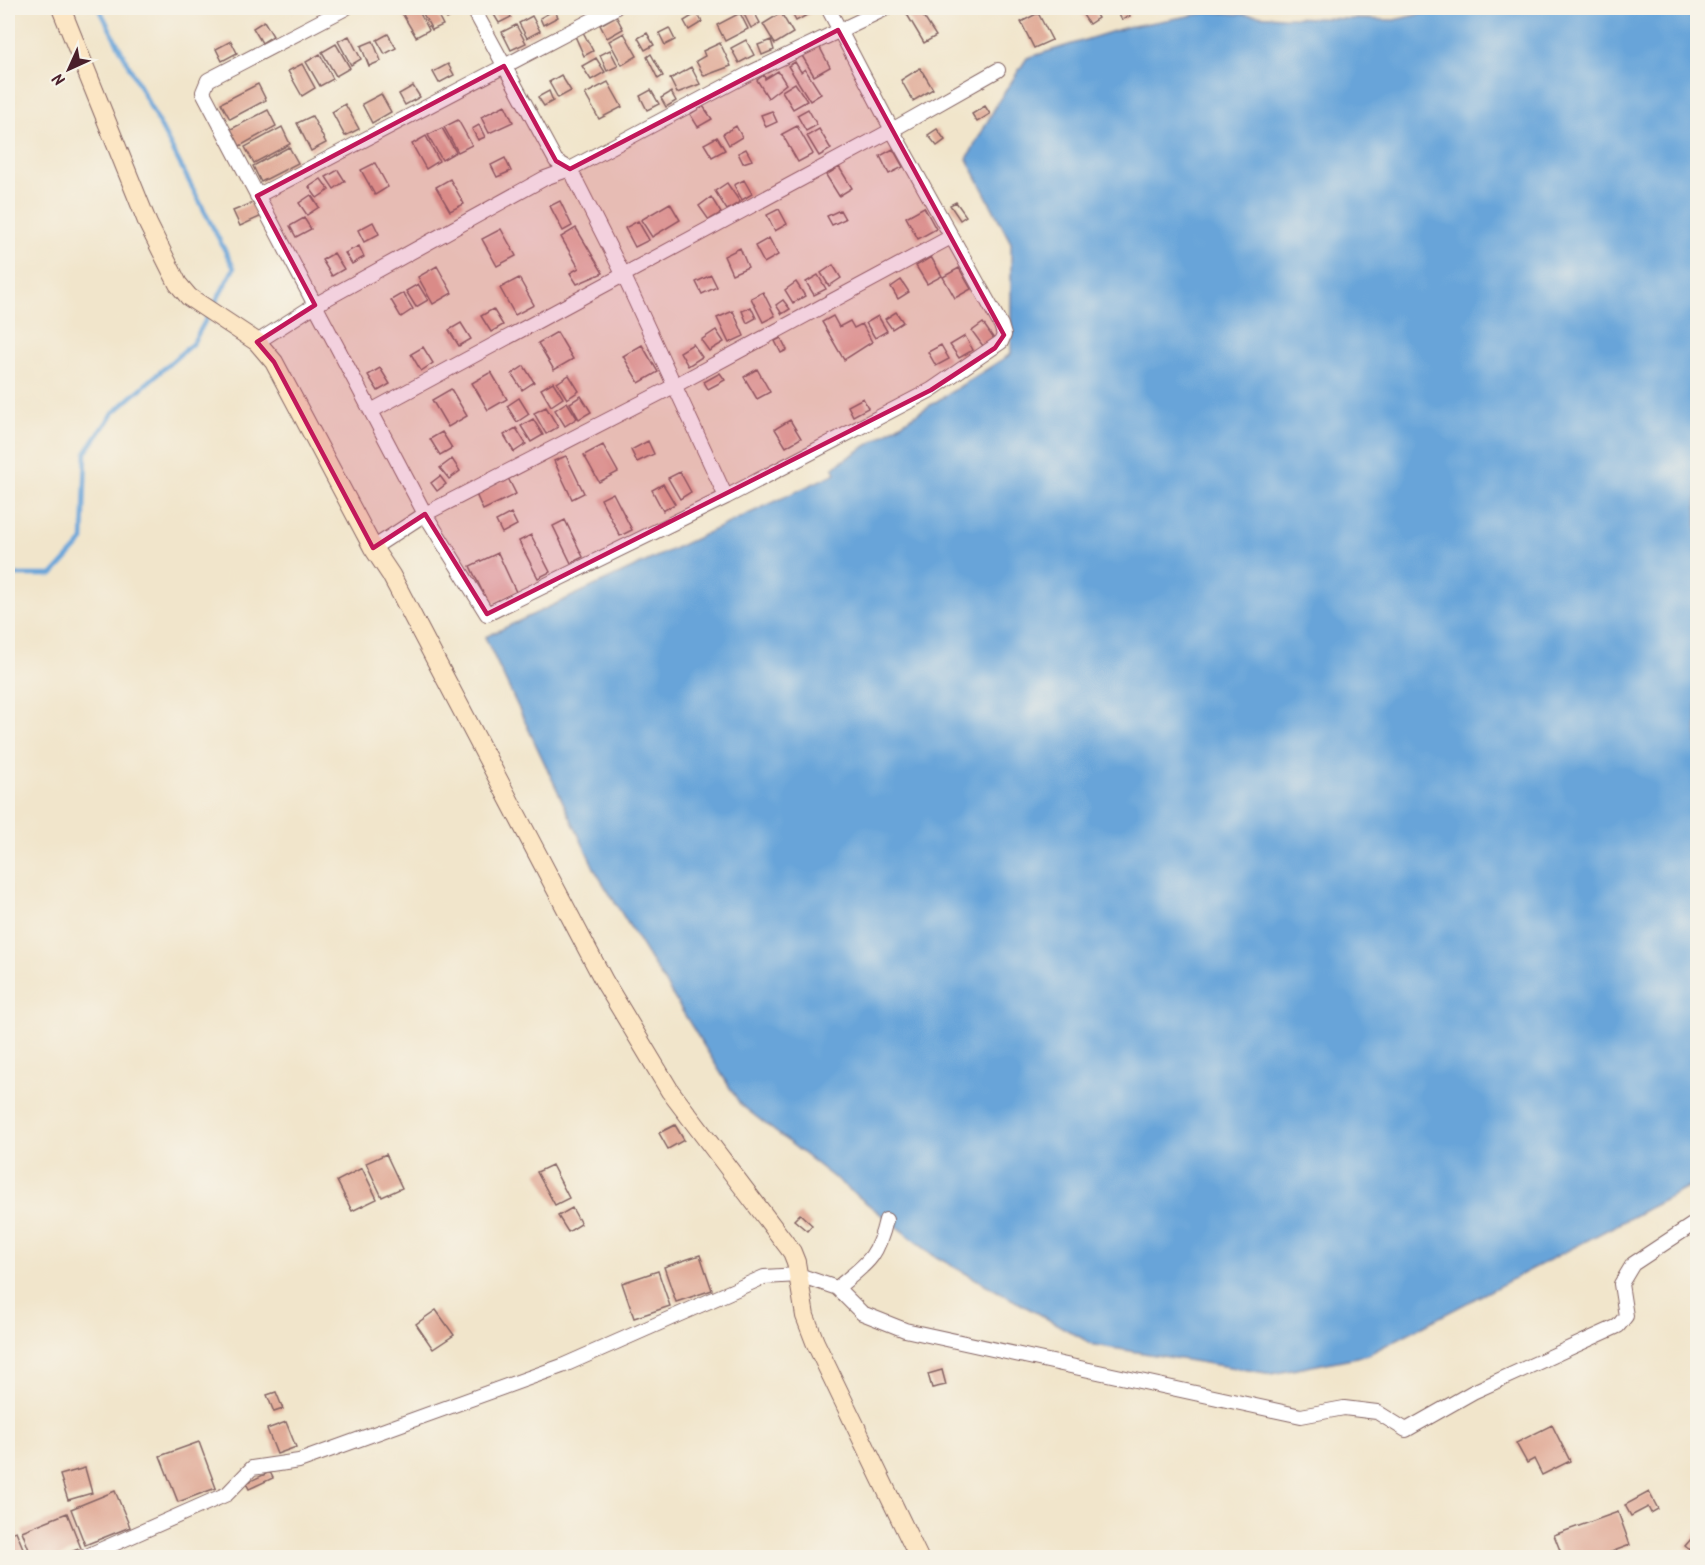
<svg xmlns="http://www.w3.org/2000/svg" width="1705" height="1565" font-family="Kalam,sans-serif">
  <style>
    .water { fill: #68a4d9; stroke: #596282; stroke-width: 1.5 }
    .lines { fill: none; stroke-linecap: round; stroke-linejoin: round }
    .stream { stroke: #68a4d9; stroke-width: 4.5 }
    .building { fill: #e0a894 }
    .street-casing { stroke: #846463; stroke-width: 16 }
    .secondary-casing { stroke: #846463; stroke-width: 20 }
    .street { stroke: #fff; stroke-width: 14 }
    .secondary { stroke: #fce6c4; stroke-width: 18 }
    .marked { fill: #c2185b; fill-opacity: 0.2; stroke: #c2185b; stroke-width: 4.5; stroke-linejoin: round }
  </style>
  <rect width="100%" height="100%" fill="#f7f3e8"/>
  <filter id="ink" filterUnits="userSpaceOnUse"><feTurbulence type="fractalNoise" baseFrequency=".0167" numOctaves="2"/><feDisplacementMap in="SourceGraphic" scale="12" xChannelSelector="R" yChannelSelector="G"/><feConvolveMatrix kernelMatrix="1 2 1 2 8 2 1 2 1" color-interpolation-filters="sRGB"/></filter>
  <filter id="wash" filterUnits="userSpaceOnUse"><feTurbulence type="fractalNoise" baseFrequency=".008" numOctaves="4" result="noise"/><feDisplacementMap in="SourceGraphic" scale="24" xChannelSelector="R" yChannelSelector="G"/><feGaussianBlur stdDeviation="1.35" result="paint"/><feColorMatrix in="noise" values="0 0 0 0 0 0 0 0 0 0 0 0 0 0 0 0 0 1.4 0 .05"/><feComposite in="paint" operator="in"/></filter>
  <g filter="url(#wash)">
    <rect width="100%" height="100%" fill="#f1e5cb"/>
    <!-- water -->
    <path class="water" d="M1447 8H1697V1183L1367 1355 1272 1374 1094 1345 933 1255 740 1104 596 872 485 637 836 473 833 467 1011 354V243L967 159 997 104 1027 58 1127 27 1211 12 1282 17 1394 20Z"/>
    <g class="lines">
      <!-- stream -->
      <path class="stream" d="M99 8 234 268 213 307
        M8 575H52L83 541 86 452 113 413 193 343 209 314"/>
    </g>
    <g id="blocks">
      <!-- building -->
      <path class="building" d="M399 8H417L429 30 416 37Z
        M420 8H434L443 25 432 30Z
        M441 8H464L465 9 447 19Z
        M490 8H506L511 17 499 23Z
        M752 8 760 23 751 28 743 12Z
        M789 8H817L818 9 796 21Z
        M912 8H918L936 36 924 43 905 11Z
        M1092 8 1098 18 1089 24 1081 12Z
        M1115 8H1126L1130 16 1122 20Z
        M554 10 558 17 543 25 540 18Z
        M697 13 702 22 689 30 684 21Z
        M740 13 748 29 725 41 717 25Z
        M781 13 793 33 775 44 763 24Z
        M1038 13 1052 40 1034 48 1021 22Z
        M532 16 540 31 527 38 519 23Z
        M616 16 623 29 607 38 600 25Z
        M264 21 273 36 262 43 253 28Z
        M516 25 526 43 511 50 502 32Z
        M669 28 675 40 665 45 659 33Z
        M583 32 593 51 584 56 575 36Z
        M624 33 637 56 622 65 609 41Z
        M647 33 654 45 645 50 638 38Z
        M388 34 396 48 385 54 377 40Z
        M349 36 361 59 351 65 338 41Z
        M746 40 754 55 739 63 731 48Z
        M771 40 774 50 762 55 758 45Z
        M231 41 237 53 222 61 216 49Z
        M373 41 381 61 369 66 361 46Z
        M720 43 731 66 704 76 696 61 705 56 703 51Z
        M336 44 350 68 336 76 322 52Z
        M818 44 830 67 814 76 801 54Z
        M610 50 618 66 607 71 600 55Z
        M320 54 333 79 320 86 306 62Z
        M651 54 663 76 658 79 647 57Z
        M596 58 605 72 591 80 582 66Z
        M795 62 801 72 805 69 821 94 810 101 788 66Z
        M302 64 315 88 302 96 288 71Z
        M448 64 454 75 439 83 433 72Z
        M691 67 700 84 677 93 670 79Z
        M920 68 933 89 913 101 901 80Z
        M778 71 786 84 768 98 757 80 764 75 765 79Z
        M561 75 571 91 558 98 549 82Z
        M608 82 622 107 599 119 585 94Z
        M795 83 807 101 793 109 782 91Z
        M258 84 266 100 230 119 221 103Z
        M413 86 420 97 405 105 399 94Z
        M651 90 659 104 647 110 640 96Z
        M549 91 553 101 544 106 538 97Z
        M671 92 676 101 666 107 661 98Z
        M381 94 391 112 372 123 362 104Z
        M345 104 359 129 345 136 332 112Z
        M505 105 513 122 489 133 481 117Z
        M703 106 712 119 698 127 690 114Z
        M985 106 990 114 977 122 972 114Z
        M808 109 817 125 806 131 797 115Z
        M268 110 276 126 240 146 231 129Z
        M772 111 777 122 766 127 761 115Z
        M312 116 326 143 311 151 297 123Z
        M458 120 472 145 458 152 444 127Z
        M479 125 485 137 478 140 472 129Z
        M736 126 742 137 729 145 723 134Z
        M797 126 813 154 798 162 782 134Z
        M282 127 290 144 254 163 245 147Z
        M442 128 456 152 442 160 428 135Z
        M819 129 831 149 819 156 807 136Z
        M937 129 945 140 937 146 928 135Z
        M426 136 439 161 426 169 412 144Z
        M717 137 725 150 712 157 704 144Z
        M289 147 298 163 261 182 253 166Z
        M746 149 752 160 743 163 738 153Z
        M893 149 903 167 889 174 880 156Z
        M505 158 511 171 497 177 491 165Z
        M375 163 388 187 375 195 361 170Z
        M839 167 852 188 839 196 826 175Z
        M338 170 345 181 334 189 326 177Z
        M321 179 329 190 317 198 309 187Z
        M450 179 464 204 450 211 436 187Z
        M744 180 752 194 742 200 734 185Z
        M727 183 740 202 727 210 715 191Z
        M311 195 319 207 307 215 299 203Z
        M711 197 721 213 709 220 699 206Z
        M560 201 572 226 563 231 550 206Z
        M255 202 262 216 240 226 233 211Z
        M956 202 966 216 960 220 950 205Z
        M670 203 680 220 652 237 641 220Z
        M924 207 936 229 918 239 906 217Z
        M779 209 787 224 775 231 767 215Z
        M840 210 845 219 832 225 827 216Z
        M304 218 311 229 296 237 290 226Z
        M638 221 649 240 635 247 625 228Z
        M373 222 379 234 364 242 358 230Z
        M576 228 603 273 577 284 570 273 579 268 561 237Z
        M501 229 516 256 497 266 482 239Z
        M769 238 778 255 764 263 755 246Z
        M359 246 364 257 352 264 345 253Z
        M740 248 748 267 732 274 724 256Z
        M334 253 344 269 332 276 322 260Z
        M931 257 942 276 927 284 916 266Z
        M833 265 841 278 829 286 821 273Z
        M437 266 452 293 433 304 418 277Z
        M959 268 971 289 955 298 943 277Z
        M711 275 717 287 702 294 696 282Z
        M818 275 826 289 814 295 806 282Z
        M519 278 534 305 515 315 500 288Z
        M901 280 909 292 898 299 891 287Z
        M796 282 805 296 793 303 785 290Z
        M418 284 428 300 416 307 406 291Z
        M763 292 775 316 763 322 751 298Z
        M403 293 413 309 401 317 391 300Z
        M783 300 790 309 782 314 776 305Z
        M751 307 756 318 747 323 742 311Z
        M493 309 503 325 491 332 481 316Z
        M733 311 744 336 729 343 717 318Z
        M896 312 903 322 892 329 885 319Z
        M833 316 839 327 850 321 854 328 862 324 872 342 844 360 822 322Z
        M878 316 887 331 875 338 866 323Z
        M461 323 471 339 459 346 449 330Z
        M983 323 994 339 983 346 972 331Z
        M716 330 724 342 709 351 701 340Z
        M557 332 573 359 554 370 538 343Z
        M965 336 973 350 959 358 950 345Z
        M781 338 787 350 781 353 775 341Z
        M693 344 702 357 688 366 680 352Z
        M642 345 658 372 639 383 623 356Z
        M941 345 949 359 936 366 928 352Z
        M423 347 433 363 421 371 411 354Z
        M524 366 534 382 522 390 512 374Z
        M380 368 390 384 378 391 368 375Z
        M757 369 770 392 757 399 744 377Z
        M491 372 507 399 488 410 472 383Z
        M720 373 725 380 708 389 704 382Z
        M569 375 579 391 567 399 557 383Z
        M553 382 563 398 551 406 541 389Z
        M451 389 467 416 448 427 432 400Z
        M581 396 591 412 579 419 570 403Z
        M519 398 529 414 517 422 507 406Z
        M863 398 868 408 853 416 848 406Z
        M567 402 577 418 565 426 555 410Z
        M546 407 558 427 546 434 534 413Z
        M533 419 543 435 531 442 521 426Z
        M790 420 801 438 786 447 775 429Z
        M516 428 526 444 514 452 504 435Z
        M442 432 452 448 440 455 430 439Z
        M648 441 654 454 637 462 631 450Z
        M603 445 618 472 599 482 584 455Z
        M566 456 584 493 572 499 554 461Z
        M452 459 460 471 449 479 440 468Z
        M680 472 691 492 680 499 668 478Z
        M440 476 446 484 437 491 431 483Z
        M508 478 516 494 483 510 476 494Z
        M663 484 675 504 663 511 652 490Z
        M613 493 632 530 620 536 601 499Z
        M511 513 517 525 502 533 496 521Z
        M565 520 583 557 571 563 553 526Z
        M531 535 550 572 538 578 519 541Z
        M498 553 516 592 489 605 470 566Z
        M675 1125 684 1140 668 1149 659 1133Z
        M386 1154 402 1188 382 1197 366 1163Z
        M552 1165 569 1198 555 1205 537 1172Z
        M362 1168 377 1199 352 1211 337 1181Z
        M572 1208 581 1224 568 1232 558 1216Z
        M800 1214 812 1225 807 1231 794 1220Z
        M700 1255 712 1290 676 1302 664 1267Z
        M658 1271 670 1306 634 1318 622 1283Z
        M436 1310 454 1335 433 1349 416 1324Z
        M942 1370 946 1385 932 1388 928 1374Z
        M276 1392 283 1409 274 1412 267 1395Z
        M286 1422 296 1447 277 1454 267 1429Z
        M1552 1425 1570 1461 1542 1475 1534 1459 1527 1463 1516 1443Z
        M199 1442 216 1488 178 1502 160 1456Z
        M85 1468 92 1493 68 1500 60 1475Z
        M270 1472 273 1478 249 1489 246 1483Z
        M115 1491 130 1527 85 1545 71 1509Z
        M1649 1492 1658 1509 1651 1513 1648 1507 1631 1516 1625 1505Z
        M1618 1512 1630 1545 1595 1558H1563L1554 1535Z
        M67 1513 81 1548 56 1558H32L22 1531Z
        M16 1531 27 1558H8V1534Z
        M1698 1531V1550L1694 1554 1685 1546Z"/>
    </g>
  </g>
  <g filter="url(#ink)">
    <use href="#blocks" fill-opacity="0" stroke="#846463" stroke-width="1.5"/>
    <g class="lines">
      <!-- street casing -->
      <g class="street-casing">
        <path id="street" d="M346 8 208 80 203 92 425 514 487 614 726 497 931 390 1001 342 1004 335 1001 325 892 130 828 8
          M473 8 556 161 570 169 623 274 726 497
          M257 196 615 8
          M257 342 315 305 545 178 570 169 752 72 887 8
          M371 411 892 130 998 70
          M373 548 425 514 674 386 951 237
          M837 1288C867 1263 877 1259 886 1220
          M82 1558 227 1494 252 1468 299 1461 562 1366 764 1277 799 1275 837 1288 862 1313 905 1330 1301 1416 1344 1408 1377 1412 1406 1430 1473 1392 1618 1326 1626 1316 1621 1284 1633 1264 1698 1221"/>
      </g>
      <!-- secondary casing -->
      <g class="secondary-casing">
        <path id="secondary" d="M61 8 148 224 178 284 189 297 257 342 274 362 373 548 391 575 604 981 670 1091 792 1252 796 1262 805 1316 815 1342 919 1558"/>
      </g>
      <!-- street -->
      <use href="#street" class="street"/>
      <!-- secondary -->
      <use href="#secondary" class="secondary"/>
    </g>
  </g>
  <!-- marked area -->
  <path class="marked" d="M838 30 1004 335 995 348 931 390 487 614 425 514 373 548 274 362 257 342 315 305 257 196 504 66 556 161 570 169Z"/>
  <!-- margin -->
  <rect width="1705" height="1565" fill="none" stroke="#f7f3e8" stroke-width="30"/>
  <!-- north arrow -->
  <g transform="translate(69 69) rotate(225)" stroke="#f7f3e8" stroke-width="4.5" paint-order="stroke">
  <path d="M0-4.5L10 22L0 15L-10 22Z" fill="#4a1f2b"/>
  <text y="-9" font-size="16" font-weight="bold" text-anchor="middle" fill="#4a1f2b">N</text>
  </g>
</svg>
